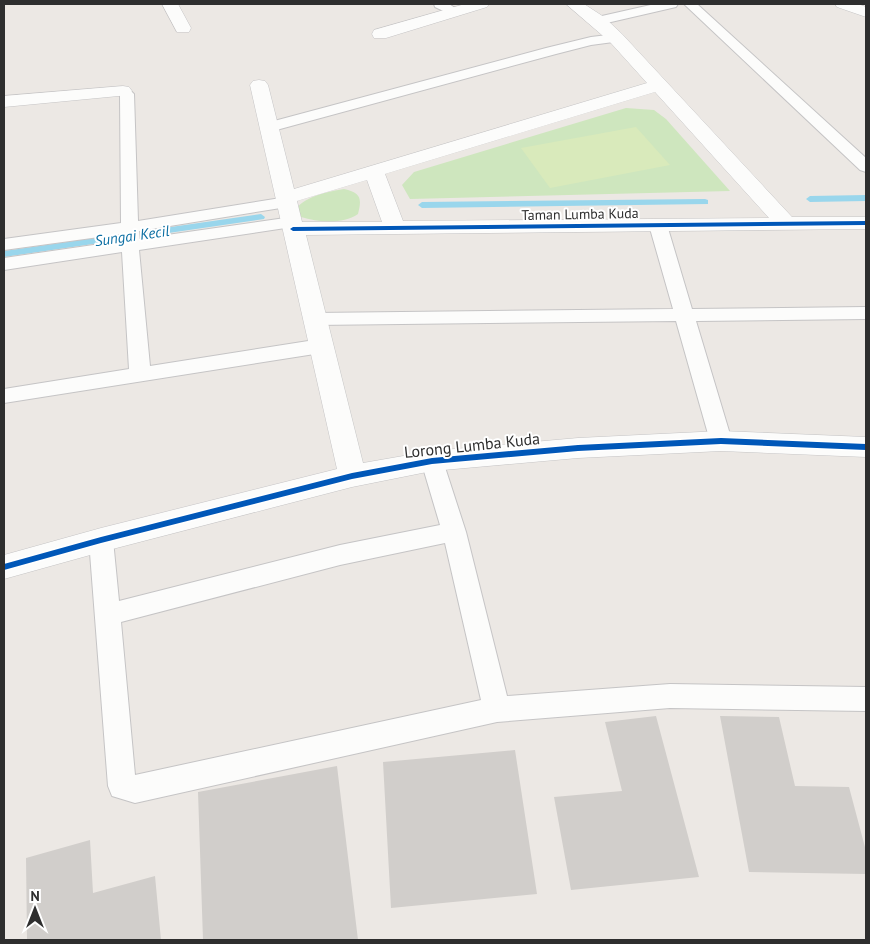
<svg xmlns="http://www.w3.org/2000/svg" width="870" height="944" font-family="'PT Sans',sans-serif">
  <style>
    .green { fill: #cee6be }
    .pitch { fill: #d9eabb }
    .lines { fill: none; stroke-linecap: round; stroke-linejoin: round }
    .stream { fill: #99d6ec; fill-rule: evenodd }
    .building { fill: #d1cecb }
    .lane-casing { stroke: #c5c4c5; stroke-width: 2 }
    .street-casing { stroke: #c5c4c5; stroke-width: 1 }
    .lane { fill: #fcfcfb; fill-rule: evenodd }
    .street { fill: #fcfcfb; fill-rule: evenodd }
    .cycleway-casing { stroke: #fff; stroke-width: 3 }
    .cycleway { fill: #0057b8; fill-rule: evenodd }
    .labels { text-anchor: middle; stroke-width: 4; stroke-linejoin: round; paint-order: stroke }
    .far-street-label { font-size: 14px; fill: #2e2e2e; stroke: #fff }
    .far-water-label { font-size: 15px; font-style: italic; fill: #0d6fa3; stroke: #fff }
    .street-label { font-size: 16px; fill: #2e2e2e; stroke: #fff }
  </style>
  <rect width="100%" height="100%" fill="#ece8e4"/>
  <!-- green -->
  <path class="green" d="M626 108 654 110 666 119 730 191 410 199 402 185 414 172Z
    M344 189C361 193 362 198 358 214 342 225 318 222 301 217L297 208C306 196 330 191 344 189Z"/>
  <!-- pitch -->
  <path class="pitch" d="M636 127 670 165 550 188 521 148Z"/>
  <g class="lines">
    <!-- stream -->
    <path class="stream" d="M866 195V201L810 202 806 199 810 196Z
      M705 199 708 200V204L422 208 418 205 422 202Z
      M261 214 265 217 264 219 4 257V251Z"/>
  </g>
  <!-- building -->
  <path class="building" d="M656 716 699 877 571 890 554 797 622 791 605 722Z
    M720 716 779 717 795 786 849 787 866 851V874L749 872Z
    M515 750 537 894 391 908 383 762Z
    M337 766 358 940H203L198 792Z
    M90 840 93 893 155 876 161 940H27L26 858Z"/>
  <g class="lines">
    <!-- lane casing -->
    <g class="lane-casing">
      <path id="lane" d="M434 4H449L461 12 454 16 435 7Z
        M655 4H678L676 7 598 25 591 21 593 18Z
        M684 4H697L866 158V172L860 170Z
        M616 34 621 35 623 38 621 41 591 45 556 54 269 132 263 130 261 127 263 124 546 48 591 37Z
        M123 87 128 88 134 94 138 221 287 197 293 198 296 202 293 206 287 207 139 231V239L292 217 298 218 301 222 298 226 292 227 139 250 150 366 321 339 328 341 331 346 328 351 321 353 4 403V389L129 369 122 252 4 270V258L121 241V234L4 250V239L121 223 120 96 116 91 118 88Z
        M658 220 664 221 667 225 692 309 866 307V319L696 321 732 441 729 447 721 449 713 447 710 441 676 321 315 325 308 324 305 319 308 314 315 313 673 309 649 225 652 221Z
        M432 453 440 455 443 461 466 532 507 696 670 684 866 687V711L670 708 497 722 135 803 112 796 108 786 89 540 93 533 101 530 109 533 113 540 119 601 340 545 440 525 421 461 424 455ZM445 543 481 700 135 775 121 622 340 565Z"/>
    </g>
    <!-- street casing -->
    <g class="street-casing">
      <path id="street" d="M162 4H178L191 28 189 32H177Z
        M465 4H489L487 7 386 38H374L372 34 374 30Z
        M566 4H584L604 17 622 34 792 217H866V229L306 235 363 463 432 451 578 438 721 431 866 437V457L721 451 578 458 432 471 352 487 101 552 4 579V555L101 528 337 469 250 85 253 81 259 80 265 81 268 85 294 189 647 83 610 42ZM655 92 769 218 403 221 385 174ZM367 180 382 222H302L297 201Z
        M835 4H858L866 7V17L837 7Z
        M123 86 129 87 132 91 129 95 4 107V96Z"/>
    </g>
    <!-- lane -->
    <use href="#lane" class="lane"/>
    <!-- street -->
    <use href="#street" class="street"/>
    <!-- cycleway casing -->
    <g class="cycleway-casing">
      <path id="cycleway" d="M866 221V225L293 231 290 229 293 227Z
        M721 438 866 444V450L721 444 578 451 432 464 352 479 101 543 4 570V564L101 537 352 473 432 458 578 445Z"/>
    </g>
    <!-- cycleway -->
    <use href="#cycleway" class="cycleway"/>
  </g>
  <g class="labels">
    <!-- far-street labels -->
    <g class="far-street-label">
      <text transform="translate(580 214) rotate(-1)" y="5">Taman Lumba Kuda</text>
    </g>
    <!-- far-water labels -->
    <g class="far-water-label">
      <text transform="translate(132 236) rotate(-8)" y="5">Sungai Kecil</text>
    </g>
    <!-- street labels -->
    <g class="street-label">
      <text transform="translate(472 445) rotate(-6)" y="6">Lorong Lumba Kuda</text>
    </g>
  </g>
  <!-- border -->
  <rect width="870" height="944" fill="none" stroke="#2e2e2e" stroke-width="10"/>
  <!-- north arrow -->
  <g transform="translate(35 909)" stroke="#ffffff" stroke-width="4" paint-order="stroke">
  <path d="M0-4L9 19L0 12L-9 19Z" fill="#2e2e2e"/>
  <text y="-8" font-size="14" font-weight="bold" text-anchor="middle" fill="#2e2e2e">N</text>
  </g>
</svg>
